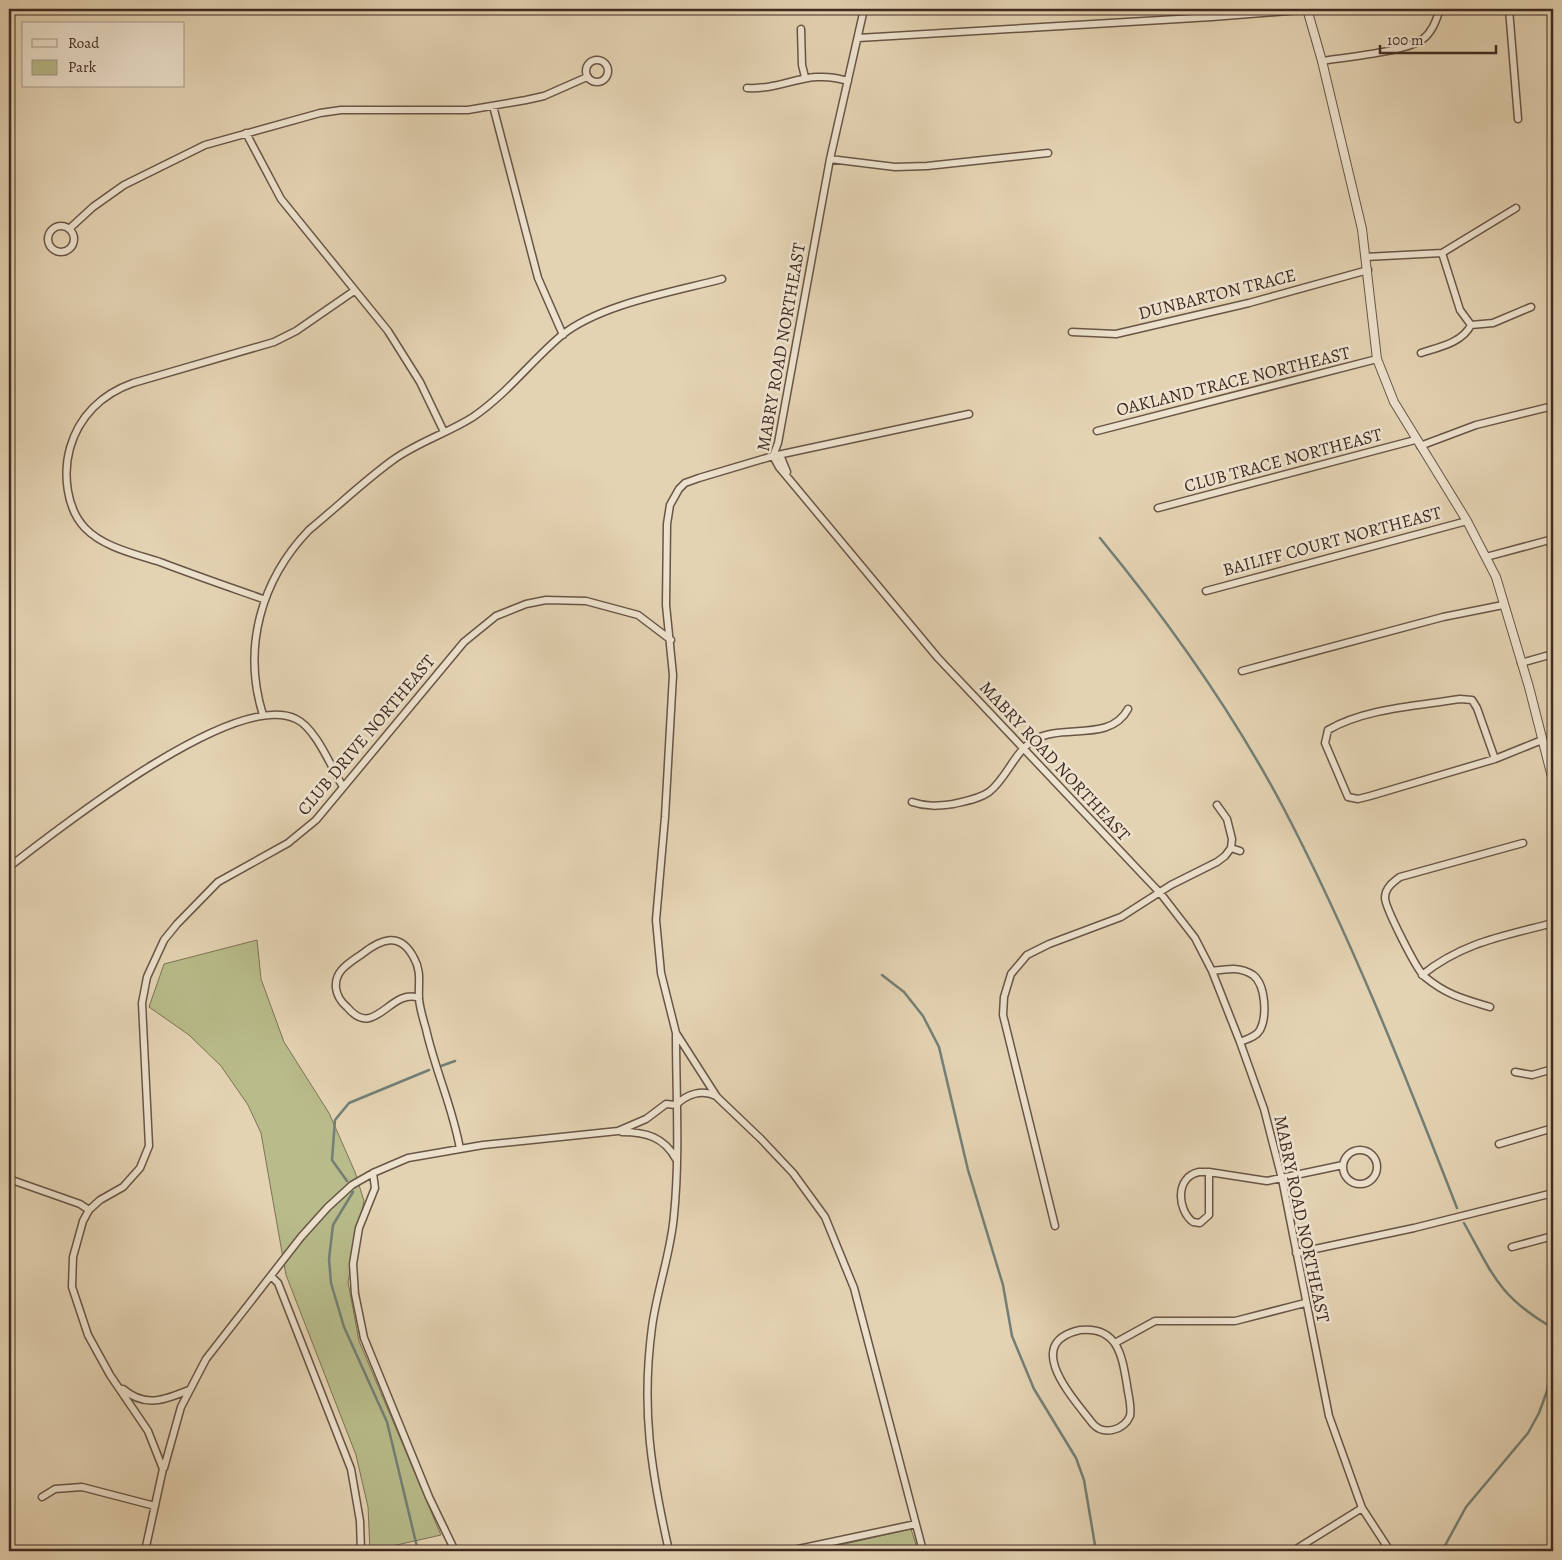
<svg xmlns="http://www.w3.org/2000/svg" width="1562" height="1560" font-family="Alegreya,serif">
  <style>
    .green { fill: #b8bb8a; stroke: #7c7356 }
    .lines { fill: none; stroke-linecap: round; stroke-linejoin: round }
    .stream { stroke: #737f76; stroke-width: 2.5 }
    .minor-casing { stroke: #695546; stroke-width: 9 }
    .tertiary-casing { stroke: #695546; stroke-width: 10 }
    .minor { stroke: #ede2ce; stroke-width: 6 }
    .tertiary { stroke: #ede2ce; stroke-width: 8 }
    .labels { text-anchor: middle; stroke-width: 5; stroke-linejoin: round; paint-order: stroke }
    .street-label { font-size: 18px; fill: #402b22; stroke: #ede2ce }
  </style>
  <rect width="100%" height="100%" fill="#e4d3b3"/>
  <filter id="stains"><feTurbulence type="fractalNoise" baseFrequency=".004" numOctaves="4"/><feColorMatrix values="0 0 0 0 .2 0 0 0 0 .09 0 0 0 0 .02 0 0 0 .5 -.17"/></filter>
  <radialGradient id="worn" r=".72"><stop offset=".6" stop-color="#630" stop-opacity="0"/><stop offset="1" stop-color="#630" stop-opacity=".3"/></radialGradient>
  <!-- green -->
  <path class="green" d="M257 940 261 979 284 1042 329 1113 355 1172 364 1201 348 1282 359 1341 441 1535 370 1551 368 1507 356 1455 286 1275 261 1133 248 1105 221 1066 189 1035 149 1007 164 964Z
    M911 1529 918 1551H814Z"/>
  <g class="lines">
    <!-- stream -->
    <path class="stream" d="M1100 538C1169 622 1232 711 1283 807 1351 937 1404 1072 1457 1208
      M882 975 904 992 923 1016 939 1047 968 1170 1003 1285 1012 1336 1034 1389 1076 1458 1084 1480 1096 1551
      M441 1066 455 1061
      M347 1181 332 1160 335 1120 349 1103 429 1070
      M353 1192 333 1225 329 1259 331 1283 344 1327 387 1422 418 1551
      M1464 1223C1493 1275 1499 1297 1553 1328
      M1442 1551 1466 1507 1528 1433 1539 1413 1547 1391 1553 1358"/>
    <!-- minor casing -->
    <g class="minor-casing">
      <path id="minor" d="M1509 9 1518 119
        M801 29 802 65 805 77
        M858 38 1212 17 1314 9
        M586 71a11 11 0 1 1 22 0a11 11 0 1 1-22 0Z
        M1322 61C1347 57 1405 52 1423 39 1433 31 1436 20 1440 9
        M747 88C785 90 807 68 848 81
        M493 106 538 278 563 335
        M246 133 281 199 388 331 420 382 444 432
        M830 159 895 167 927 166 1048 153
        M48 239a13 13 0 1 1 26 0a13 13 0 1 1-26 0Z
        M69 229 93 207 124 185 205 145 320 113 341 110H468L526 100 544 96 587 77
        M1442 253 1460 310 1471 325 1493 323 1531 307
        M1365 257 1442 253 1516 208
        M1072 332 1116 334 1249 303 1368 270
        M1421 353C1439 347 1462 343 1471 325
        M1097 431 1377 359
        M1420 446 1476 425 1553 406
        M780 455 787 472
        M773 456 779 467 938 658 1161 894 1195 938 1212 971 1240 1042 1264 1109 1282 1179 1329 1416 1362 1508 1390 1551
        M773 456 778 443 830 159 864 9
        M1158 508 1415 440
        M1486 557 1553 539
        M1206 591 1467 521
        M263 599C229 587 194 575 160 562 135 554 103 547 85 528 66 508 63 473 70 448 79 416 102 394 133 383L274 342 296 331 354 291
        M1521 663 1553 654
        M1242 671 1443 617 1503 605
        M1460 699 1472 700 1477 708 1495 759 1370 796 1358 799 1348 797 1325 743 1328 730C1366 708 1418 706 1460 699Z
        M263 715C242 648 261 580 309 530 337 507 364 481 393 460 418 442 448 433 473 417 507 394 531 361 562 335 601 304 673 292 722 279
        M1495 759 1542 740
        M912 802C927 807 938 806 953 804 966 801 979 799 989 792 1007 778 1014 752 1034 740 1062 723 1110 743 1128 709
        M1231 848 1240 851
        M9 867C58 829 235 689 296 719 316 728 332 769 343 787
        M1212 971C1226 969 1240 966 1253 975 1266 985 1267 1017 1260 1030 1256 1037 1247 1039 1240 1042
        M1422 975C1463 942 1504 936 1553 923
        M419 998C390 987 375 1041 347 1007 341 1002 337 996 336 988 334 971 349 963 362 954 381 939 400 931 414 958 422 972 418 984 419 999 420 1009 423 1019 426 1029 435 1070 453 1108 460 1149
        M1490 1007C1463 999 1447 995 1425 977 1417 971 1385 907 1385 898 1385 888 1393 882 1400 877L1523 843
        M1515 1072 1532 1075 1553 1069
        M676 1105C687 1094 702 1089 716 1096
        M622 1132C646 1132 664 1137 676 1159
        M1499 1144 1553 1128
        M1343 1167a17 17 0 1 1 34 0a17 17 0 1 1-34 0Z
        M1199 1172H1209V1215L1200 1223 1193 1222C1177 1210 1175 1177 1199 1172Z
        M1209 1172 1267 1181 1343 1165
        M373 1173 375 1188 359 1228 353 1264 355 1294 364 1338 429 1497 455 1551
        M9 1179 80 1204 89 1210
        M1055 1226 1003 1015 1004 997 1011 974 1027 955 1049 944 1121 917 1171 885 1217 862 1225 856 1231 848 1232 839 1227 819 1217 805
        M1512 1247 1553 1236
        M1296 1253 1414 1228 1553 1193
        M271 1276 278 1283 351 1469 360 1521 361 1551
        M1080 1330C1118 1326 1122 1356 1127 1385 1128 1395 1132 1406 1130 1416 1124 1430 1104 1436 1093 1424 1074 1399 1021 1343 1080 1330Z
        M1115 1343 1155 1321H1235L1305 1303
        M123 1389C145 1408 165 1400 189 1390
        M164 1468 181 1407 206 1359 301 1237 328 1207 352 1185 373 1173 408 1158 483 1145 618 1131 646 1119 666 1104 676 1105
        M42 1497 55 1489 82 1487 155 1506
        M145 1551 163 1469 148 1431 110 1375 88 1335 72 1287 73 1257 83 1221 89 1210 100 1200 123 1187 140 1168 149 1146 142 1003 147 977 164 940 177 924 218 882 288 843 316 820 464 642 496 616 526 604 546 600 586 601 638 615 671 640
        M669 1551C651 1471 641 1409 652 1327 657 1289 671 1253 674 1215 680 1155 676 1094 676 1034
        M789 1551 916 1524
        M923 1551 854 1288 825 1217 793 1173 761 1139 717 1097 676 1033 661 973 656 920 665 817 673 675 666 605 667 524 670 505 679 489 685 483 699 478 773 456 969 414
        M1293 1551 1362 1508"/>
    </g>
    <!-- tertiary casing -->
    <g class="tertiary-casing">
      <path id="tertiary" d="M1307 9 1322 61 1362 229 1377 359 1394 402 1467 521 1496 577 1529 687 1553 781"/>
    </g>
    <!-- minor -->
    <use href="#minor" class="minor"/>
    <!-- tertiary -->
    <use href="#tertiary" class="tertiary"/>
  </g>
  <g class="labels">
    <!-- street labels -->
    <g class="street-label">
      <text transform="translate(1217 294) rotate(-14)" y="6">DUNBARTON TRACE</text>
      <text transform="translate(781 347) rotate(-80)" y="6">MABRY ROAD NORTHEAST</text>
      <text transform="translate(1233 381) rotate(-14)" y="6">OAKLAND TRACE NORTHEAST</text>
      <text transform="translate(1283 460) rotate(-15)" y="6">CLUB TRACE NORTHEAST</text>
      <text transform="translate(1332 541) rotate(-15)" y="6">BAILIFF COURT NORTHEAST</text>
      <text transform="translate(366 735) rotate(-50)" y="6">CLUB DRIVE NORTHEAST</text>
      <text transform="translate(1055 761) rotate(47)" y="6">MABRY ROAD NORTHEAST</text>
      <text transform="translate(1302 1219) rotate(78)" y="6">MABRY ROAD NORTHEAST</text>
    </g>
  </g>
  <!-- margin -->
  <rect width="1562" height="1560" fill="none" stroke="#e4d3b3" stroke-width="30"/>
  <rect x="10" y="10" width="1542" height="1540" fill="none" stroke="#402b22" stroke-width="2.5"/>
  <rect x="15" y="15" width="1532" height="1530" fill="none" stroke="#402b22"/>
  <!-- legend -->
  <rect x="22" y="22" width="162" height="65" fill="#ede2ce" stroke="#a89989"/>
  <rect x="32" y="39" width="25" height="8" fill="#ede2ce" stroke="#a89989"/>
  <text x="68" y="48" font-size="15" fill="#402b22">Road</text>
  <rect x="32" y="60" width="25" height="15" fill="#b8bb8a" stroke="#a89989"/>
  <text x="68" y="72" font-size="15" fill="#402b22">Park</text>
  <!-- scale -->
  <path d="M1380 45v8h116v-8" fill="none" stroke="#402b22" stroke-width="2.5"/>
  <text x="1387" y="45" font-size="15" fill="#402b22" stroke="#ede2ce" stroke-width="4" paint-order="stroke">100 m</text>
  <rect width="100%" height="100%" filter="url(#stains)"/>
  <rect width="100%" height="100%" fill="url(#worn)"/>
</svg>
